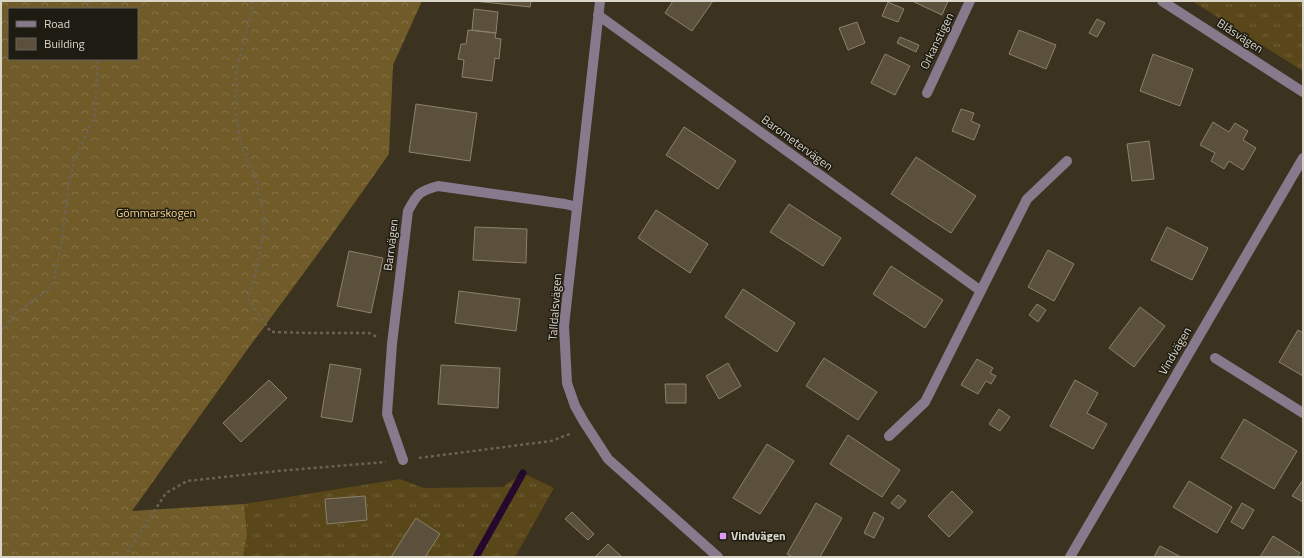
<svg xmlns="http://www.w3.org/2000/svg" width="1304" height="558" font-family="'Titillium Web',sans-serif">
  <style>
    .grass { fill: url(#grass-tufts) }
    .forest { fill: url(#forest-crowns); fill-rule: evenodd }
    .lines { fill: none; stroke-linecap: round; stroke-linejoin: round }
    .stream { stroke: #24092d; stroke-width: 7 }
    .building { fill: #5a503c; stroke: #8c826c }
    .path { stroke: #6b6352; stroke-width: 2.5; stroke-dasharray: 3 3; stroke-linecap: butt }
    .minor { stroke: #877a8d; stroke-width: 10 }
    .poi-dot { fill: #dc99f5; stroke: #1e1b12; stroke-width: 1.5 }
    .labels { text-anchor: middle; stroke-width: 3; stroke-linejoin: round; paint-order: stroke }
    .street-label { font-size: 12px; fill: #dad5c9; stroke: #1e1b12 }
    .park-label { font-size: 12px; fill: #f9d689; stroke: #1e1b12 }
    .poi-label { font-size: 12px; font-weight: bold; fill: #dad5c9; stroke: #1e1b12; text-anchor: start }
  </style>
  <defs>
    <pattern id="grass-tufts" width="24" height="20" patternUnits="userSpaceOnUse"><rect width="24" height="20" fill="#594719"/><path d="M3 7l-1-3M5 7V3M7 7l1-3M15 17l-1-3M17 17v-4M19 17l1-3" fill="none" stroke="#706139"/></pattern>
    <pattern id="forest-crowns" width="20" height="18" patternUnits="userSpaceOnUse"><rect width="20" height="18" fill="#715b29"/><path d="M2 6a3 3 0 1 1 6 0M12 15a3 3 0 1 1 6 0" fill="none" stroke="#857247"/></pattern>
  </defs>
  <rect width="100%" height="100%" fill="#3b321f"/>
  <!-- grass -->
  <path class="grass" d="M1192 1H1303V71Z
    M523 473 554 488 515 557H243L247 534 244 504 400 479 424 488 503 487Z"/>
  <!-- forest -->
  <path class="forest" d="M1 1H422L393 65 389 154 331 236 247 350 132 511 244 504 247 534 243 557H1ZM9 9H137V59H9Z"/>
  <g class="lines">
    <!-- stream -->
    <path class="stream" d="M476 557 523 473"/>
  </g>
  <!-- building -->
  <path class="building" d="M474 1H531L530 7Z
    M673 1H713L692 31 665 13Z
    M912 1H948L942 15Z
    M888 2 904 9 898 22 882 16Z
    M474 9 498 12 496 33 472 30Z
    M1097 19 1105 23 1097 37 1089 33Z
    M857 22 865 43 848 50 839 28Z
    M468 30 496 33 495 38 501 39 499 59 495 58 492 81 462 77 464 60 458 59 461 44H466Z
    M1019 30 1056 45 1046 69 1009 54Z
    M900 37 919 45 916 52 897 43Z
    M885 54 910 66 895 95 871 83Z
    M1153 54 1193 69 1180 106 1140 91Z
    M416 104 477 113 470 161 409 152Z
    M961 109 974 113 971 121 980 125 974 140 952 131Z
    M1213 122 1229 132 1235 123 1248 131 1243 140 1256 148 1243 170 1229 161 1224 169 1211 161 1215 153 1200 145Z
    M684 127 736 161 718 189 666 155Z
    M1149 141 1154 179 1132 181 1127 144Z
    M916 157 976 196 951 233 891 194Z
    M789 204 841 238 823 266 770 232Z
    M656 210 708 244 690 273 638 238Z
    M475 227 527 229 526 263 473 260Z
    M1167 227 1208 248 1192 280 1151 260Z
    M1048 250 1074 264 1054 301 1028 287Z
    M349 251 383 258 371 313 337 306Z
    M891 266 943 300 925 328 873 294Z
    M743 289 795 323 777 352 725 317Z
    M459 291 520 299 516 331 455 323Z
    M1037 304 1046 310 1038 322 1029 315Z
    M1140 307 1165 326 1134 367 1109 348Z
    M1298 330 1303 333V376L1279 362Z
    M824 358 877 392 858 420 806 386Z
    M977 359 993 368 990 373 996 376 991 384 986 381 978 394 961 385Z
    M728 363 741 386 719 399 706 376Z
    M330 364 361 369 352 422 321 417Z
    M441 365 500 368 498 408 438 404Z
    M269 380 287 398 241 442 223 423Z
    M1075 380 1098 393 1087 413 1107 424 1093 449 1050 426Z
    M665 384H686V403H666Z
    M999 409 1010 417 1000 431 989 424Z
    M1244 419 1297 451 1274 489 1221 458Z
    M848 435 900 470 882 497 830 464Z
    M767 444 794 461 760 514 733 498Z
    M1303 480V502L1292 496Z
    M1189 481 1232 507 1217 533 1173 507Z
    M952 491 973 512 949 537 928 516Z
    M898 495 906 501 899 509 891 503Z
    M365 496 367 520 327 524 325 499Z
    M816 503 842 518 820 557H793L787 554Z
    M1242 503 1254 510 1243 529 1231 522Z
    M572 512 594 534 588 540 565 519Z
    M874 512 884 518 874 538 864 533Z
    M416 518 440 534 425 557H391Z
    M1273 536 1300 553 1297 557H1260Z
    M608 544 622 557H595Z
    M1160 546 1181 557H1154Z"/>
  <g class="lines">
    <!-- path -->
    <path class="path" d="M88 1 91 9
      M252 1V13L236 71 235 110 241 145 256 179 265 220 258 264 248 299 271 332 311 333H369L377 337
      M1 333 13 315 52 287 62 241 69 182 74 161 95 115 98 59
      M419 458 551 441 570 434
      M124 557 166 493 187 481 278 471 386 462"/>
    <!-- minor -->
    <path class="minor" d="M600 1 564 326 567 383 575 406 584 422 608 459 718 557
      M1162 1 1303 92
      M598 15C726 107 853 200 981 291
      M927 93 970 1
      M1215 358 1303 413
      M889 436 925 402 1027 199 1067 161
      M403 460 387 414 392 344 408 211C417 194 419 191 438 186L565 204 577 207
      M1070 557 1303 158"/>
  </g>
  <!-- markers -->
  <rect class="poi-dot" x="719" y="532" width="8" height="8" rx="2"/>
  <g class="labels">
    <!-- street labels -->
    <g class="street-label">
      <text transform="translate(1240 36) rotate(33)" y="4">Blåsvägen</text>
      <text transform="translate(937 41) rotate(-64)" y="4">Orkanstigen</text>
      <text transform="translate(797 143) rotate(36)" y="4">Barometervägen</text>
      <text transform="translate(391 245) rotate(-83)" y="4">Barrvägen</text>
      <text transform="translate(555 307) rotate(-86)" y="4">Talldalsvägen</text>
      <text transform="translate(1175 351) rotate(-60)" y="4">Vindvägen</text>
    </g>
    <!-- park labels -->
    <g class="park-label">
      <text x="156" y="217">Gömmarskogen</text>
    </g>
    <!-- poi labels -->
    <g class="poi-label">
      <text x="731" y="540">Vindvägen</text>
    </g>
  </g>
  <!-- border -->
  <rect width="1304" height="558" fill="none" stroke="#dad5c9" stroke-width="4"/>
  <!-- legend -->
  <rect x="8" y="8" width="130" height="52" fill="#1e1b12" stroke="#69655b"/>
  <rect x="16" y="21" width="20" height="6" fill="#877a8d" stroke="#69655b"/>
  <text x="44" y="28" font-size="12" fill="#dad5c9">Road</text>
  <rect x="16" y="38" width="20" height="12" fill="#5a503c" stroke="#69655b"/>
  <text x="44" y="48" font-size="12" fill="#dad5c9">Building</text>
</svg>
